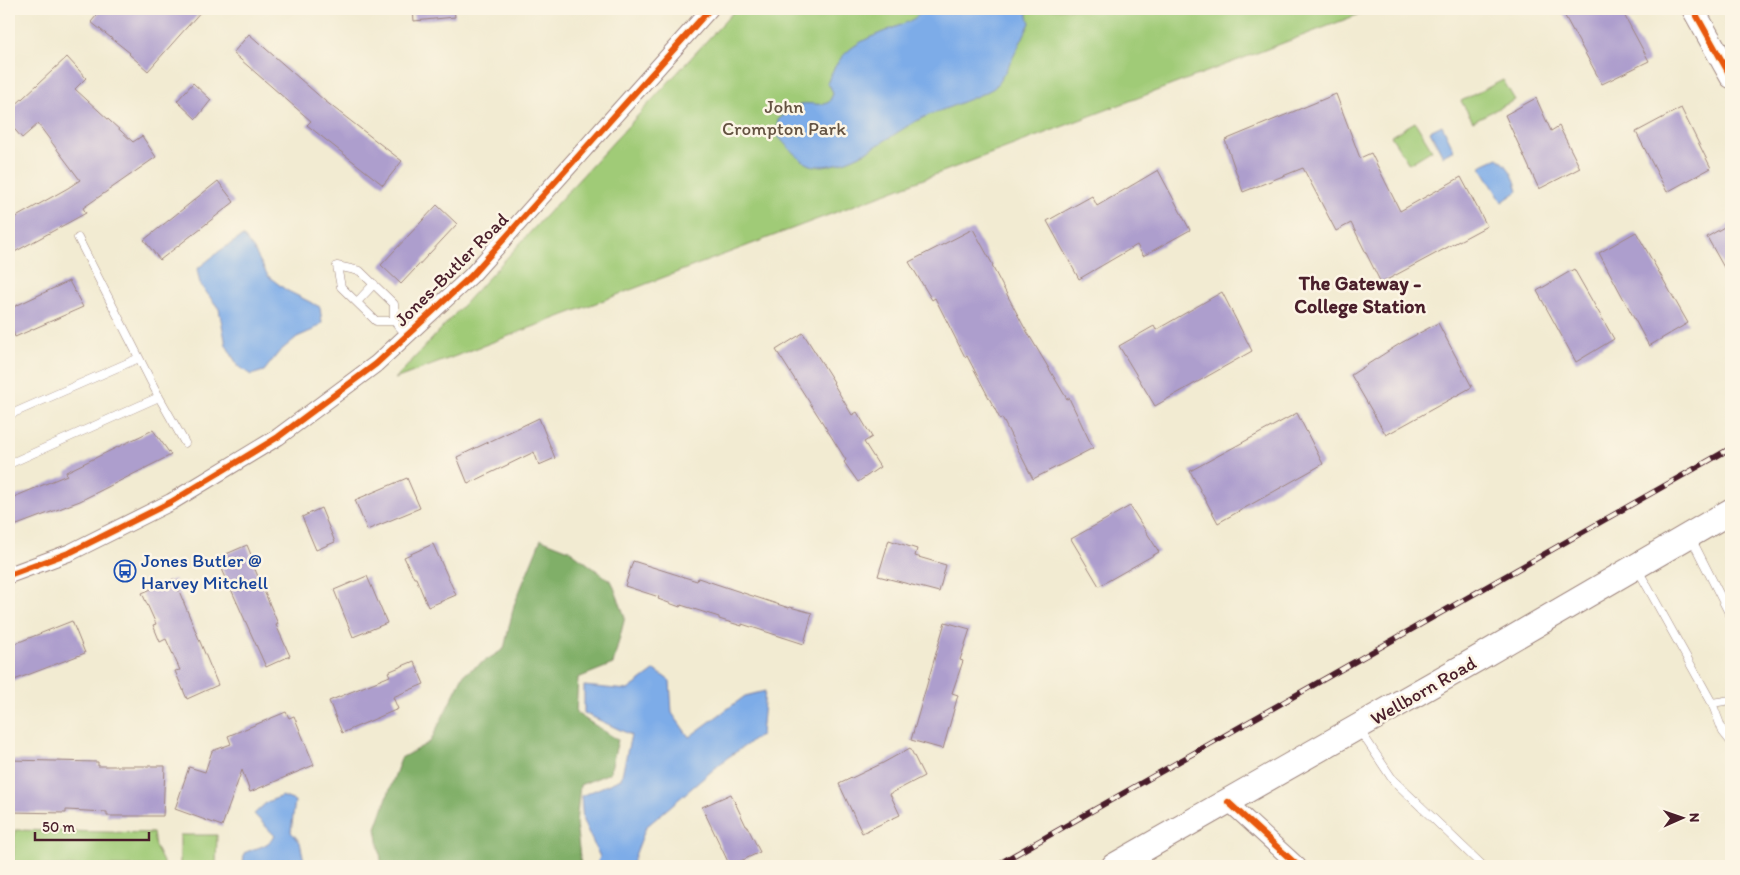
<svg xmlns="http://www.w3.org/2000/svg" width="1740" height="875" font-family="Itim,sans-serif">
  <style>
    .green { fill: #a0cb77; stroke: #757551 }
    .forest { fill: #80af68; stroke: #65674a }
    .water { fill: #7dace8; stroke: #64668a }
    .building { fill: #ad9ecd }
    .lines { fill: none; stroke-linecap: round; stroke-linejoin: round }
    .lane-casing { stroke: #9e857e; stroke-width: 9 }
    .street-casing { stroke: #9e857e; stroke-width: 18 }
    .secondary-casing { stroke: #9e857e; stroke-width: 24 }
    .primary-casing { stroke: #9e857e; stroke-width: 27 }
    .lane { stroke: #fff; stroke-width: 8 }
    .street { stroke: #fff; stroke-width: 16 }
    .secondary { stroke: #fff; stroke-width: 22 }
    .primary { stroke: #fff; stroke-width: 25 }
    .rail-casing { stroke: #4a1f2b; stroke-width: 5.5 }
    .rail { stroke: #fcf5e5; stroke-width: 4; stroke-dasharray: 11; stroke-linecap: butt }
    .cycleway-casing { stroke: #fcf5e5; stroke-width: 9 }
    .cycleway { stroke: #e8590c; stroke-width: 6 }
    .labels { text-anchor: middle; stroke-width: 5; stroke-linejoin: round; paint-order: stroke }
    .park-label { font-size: 19px; fill: #645342; stroke: #fcf5e5 }
    .street-label { font-size: 19px; fill: #4a1f2b; stroke: #fcf5e5 }
    .transit-label { font-size: 19px; fill: #164399; stroke: #fcf5e5; text-anchor: start }
    .neighbourhood-label { font-size: 20px; font-weight: bold; fill: #4a1f2b; stroke: #fcf5e5 }
  </style>
  <rect width="100%" height="100%" fill="#fcf5e5"/>
  <filter id="ink" filterUnits="userSpaceOnUse"><feTurbulence type="fractalNoise" baseFrequency=".02" numOctaves="2"/><feDisplacementMap in="SourceGraphic" scale="10" xChannelSelector="R" yChannelSelector="G"/><feConvolveMatrix kernelMatrix="1 2 1 2 8 2 1 2 1" color-interpolation-filters="sRGB"/></filter>
  <filter id="wash" filterUnits="userSpaceOnUse"><feTurbulence type="fractalNoise" baseFrequency=".0096" numOctaves="4" result="noise"/><feDisplacementMap in="SourceGraphic" scale="20" xChannelSelector="R" yChannelSelector="G"/><feGaussianBlur stdDeviation="1.12" result="paint"/><feColorMatrix in="noise" values="0 0 0 0 0 0 0 0 0 0 0 0 0 0 0 0 0 1.4 0 .05"/><feComposite in="paint" operator="in"/></filter>
  <g filter="url(#wash)">
    <rect width="100%" height="100%" fill="#f2ebd2"/>
    <!-- green -->
    <path class="green" d="M736 9H1373L395 379Z
      M1503 80 1515 100 1473 121 1461 101Z
      M1415 122 1432 150 1409 164 1391 136Z
      M15 830 153 833 155 846 163 862V866H13Z
      M180 835H217L216 866H180Z"/>
    <!-- forest -->
    <path class="forest" d="M541 539 569 550 612 582 625 617 613 664 578 678 576 713 618 740 610 773 580 785 576 823 581 866H382L376 828 401 758 430 742 464 674 504 649 514 605Z"/>
    <!-- water -->
    <path class="water" d="M924 9H1026L1030 23C1020 43 1008 70 995 87 991 92 939 111 929 115 891 131 859 168 815 166 802 165 785 144 777 135L778 120C785 114 793 106 802 104 811 102 821 107 829 102L833 94 830 86 827 84C841 45 864 40 898 26 908 22 918 18 924 9Z
      M1442 125 1454 150 1443 156 1430 131Z
      M1498 158C1509 166 1515 178 1518 191L1502 202 1480 166Z
      M243 236 254 250 268 276 286 290 320 307 322 323 313 330 297 337 279 352 264 371 251 375 238 366 226 345 219 309 200 284 197 269 221 250Z
      M655 670 670 681 672 713 689 737 745 696 765 691 761 735 727 758 646 827 631 866H596L600 857 583 821 581 796 621 779 631 735 584 713V686L628 690Z
      M282 796 295 801 291 832 300 842 305 866H243L244 853C259 846 264 849 275 836L254 814 267 802Z"/>
    <g id="blocks">
      <!-- building -->
      <path class="building" d="M102 9H203L148 71 129 54 130 53 91 22Z
        M413 9H454L455 17 414 21Z
        M1561 9H1621L1649 61 1602 84Z
        M249 34 325 101 402 161 383 185 307 125 311 121 233 53Z
        M67 57 86 78 75 89 133 142 142 136 156 157 83 208 86 213 9 255V221L68 188 80 180 38 124 22 138 9 123V111Z
        M193 83 211 100 196 119 177 101Z
        M1336 94 1360 158 1371 153 1400 211 1461 177 1487 226 1381 283 1351 223 1336 231 1303 168 1243 192 1225 140Z
        M1536 98 1551 131 1559 126 1580 168 1539 189 1505 115Z
        M1681 108 1711 168 1667 192 1636 132Z
        M1158 170 1190 230 1143 256 1137 245 1079 279 1047 221 1092 196 1097 206Z
        M218 181 234 202 160 260 144 240Z
        M437 205 457 224 401 284 381 265Z
        M1731 223V280L1707 237Z
        M973 229 993 265 992 266 1023 325 1067 399 1069 398 1093 448 1033 479 1002 418 1000 419 967 356 965 357 935 298 932 300 909 262Z
        M1636 232 1688 323 1649 346 1599 253Z
        M1574 269 1614 339 1576 362 1537 291Z
        M69 281 83 307 15 337 9 320V309Z
        M1222 292 1252 351 1155 406 1119 346 1154 326 1156 330Z
        M1438 323 1472 387 1386 435 1351 375 1401 343Z
        M803 333 834 382 833 383 852 415 857 412 872 437 864 442 880 467 858 482 844 462 846 460 824 425 776 350Z
        M1297 413 1323 464 1218 523 1190 471Z
        M539 418 555 458 539 465 534 452 468 484 457 457Z
        M153 430 171 455 80 501 9 528V499L67 475 66 472Z
        M407 478 420 508 367 530 355 500Z
        M1130 506 1159 552 1099 586 1071 539Z
        M321 508 335 542 316 550 302 517Z
        M889 540 917 549 915 556 946 565 939 592 878 576Z
        M433 544 456 595 428 607 416 578H414L404 557Z
        M247 545 256 567H254L278 624 276 625 290 656 266 667 217 558Z
        M633 561 697 581 698 578 789 608 790 607 812 613 804 644 742 624V626L719 619V617L681 605 680 607 658 599 659 597 625 586Z
        M367 576 387 623 353 637 334 590Z
        M174 579 218 685 187 699 175 671 180 670 166 639 160 642 153 625 156 624 142 593Z
        M72 621 85 653 9 682V646Z
        M945 622 970 629 960 660 963 661 952 693 958 695 943 749 911 740Z
        M414 661 424 684 393 697 398 709 342 733 329 701 390 676 388 672Z
        M286 712 289 718 294 716 314 765 250 792 242 770 222 826 175 809 189 767 205 772 212 751 231 744 228 736Z
        M910 748 924 776 890 794 900 815 862 833 839 784 883 763Z
        M9 760 98 762V766H165L163 816H107V812L66 810V813L9 812Z
        M731 794 746 826H747L760 852 730 866 702 807Z"/>
    </g>
  </g>
  <g filter="url(#ink)">
    <use href="#blocks" fill-opacity="0" stroke="#9e857e" stroke-width="1"/>
    <g class="lines">
      <!-- lane casing -->
      <g class="lane-casing">
        <path id="lane" d="M357 302 374 284
          M394 321H376L341 287 337 266 360 271 394 304V321L407 335
          M159 397 185 443
          M9 415 139 358
          M9 464 159 397 78 238
          M1691 538 1731 617
          M1637 568 1712 703 1731 700
          M1712 703 1723 732 1731 742
          M1359 729 1393 780 1483 866"/>
      </g>
      <!-- street casing -->
      <g class="street-casing">
        <path id="street" d="M9 575 71 552 171 502 278 437 376 364 471 276 710 9
          M1228 802 1298 866"/>
      </g>
      <!-- secondary casing -->
      <g class="secondary-casing">
        <path id="secondary" d="M1693 9 1731 77"/>
      </g>
      <!-- primary casing -->
      <g class="primary-casing">
        <path id="primary" d="M1114 866 1477 659 1731 511"/>
      </g>
      <!-- lane -->
      <use href="#lane" class="lane"/>
      <!-- street -->
      <use href="#street" class="street"/>
      <!-- secondary -->
      <use href="#secondary" class="secondary"/>
      <!-- primary -->
      <use href="#primary" class="primary"/>
      <!-- rail casing -->
      <g class="rail-casing">
        <path id="rail" d="M995 866 1731 448"/>
      </g>
      <!-- rail -->
      <use href="#rail" class="rail"/>
      <!-- cycleway casing -->
      <g class="cycleway-casing">
        <path id="cycleway" d="M1693 9 1731 77
          M9 575 71 552 171 502 278 437 376 364 471 276 710 9
          M1228 802 1298 866"/>
      </g>
      <!-- cycleway -->
      <use href="#cycleway" class="cycleway"/>
    </g>
  </g>
  <!-- icons -->
  <defs>
    <g id="bus-ring" transform="scale(1.125)"><circle r="9.5" fill="#fcf5e5" stroke="#1a4fb4" stroke-width="1.5"/><path d="M-5-6H5V4H4V6H2V4H-2V6H-4V4H-5ZM-3.5-4V0h7V-4ZM-3.5 1.2v1.5H-2V1.2ZM2 1.2v1.5H3.5V1.2Z" fill="#1a4fb4"/></g>
  </defs>
  <g fill-rule="evenodd">
    <use href="#bus-ring" x="125" y="571"/>
  </g>
  <g class="labels">
    <!-- park labels -->
    <g class="park-label">
      <text x="784" y="113">John<tspan x="784" dy="22">Crompton Park</tspan></text>
    </g>
    <!-- street labels -->
    <g class="street-label">
      <text transform="translate(451 269) rotate(-45)" y="7">Jones-Butler Road</text>
      <text transform="translate(1423 690) rotate(-30)" y="7">Wellborn Road</text>
    </g>
    <!-- transit labels -->
    <g class="transit-label">
      <text x="141" y="567">Jones Butler @<tspan x="141" dy="22">Harvey Mitchell</tspan></text>
    </g>
    <!-- neighbourhood labels -->
    <g class="neighbourhood-label">
      <text x="1360" y="290">The Gateway -<tspan x="1360" dy="23">College Station</tspan></text>
    </g>
  </g>
  <!-- margin -->
  <rect width="1740" height="875" fill="none" stroke="#fcf5e5" stroke-width="30"/>
  <!-- north arrow -->
  <g transform="translate(1682 818) rotate(88)" stroke="#fcf5e5" stroke-width="4" paint-order="stroke">
  <path d="M0-4L9 19L0 12L-9 19Z" fill="#4a1f2b"/>
  <text y="-8" font-size="14" font-weight="bold" text-anchor="middle" fill="#4a1f2b">N</text>
  </g>
  <!-- scale -->
  <path d="M35 832v8h114v-8" fill="none" stroke="#4a1f2b" stroke-width="2.5"/>
  <text x="42" y="832" font-size="15" fill="#4a1f2b" stroke="#fcf5e5" stroke-width="4" paint-order="stroke">50 m</text>
</svg>
